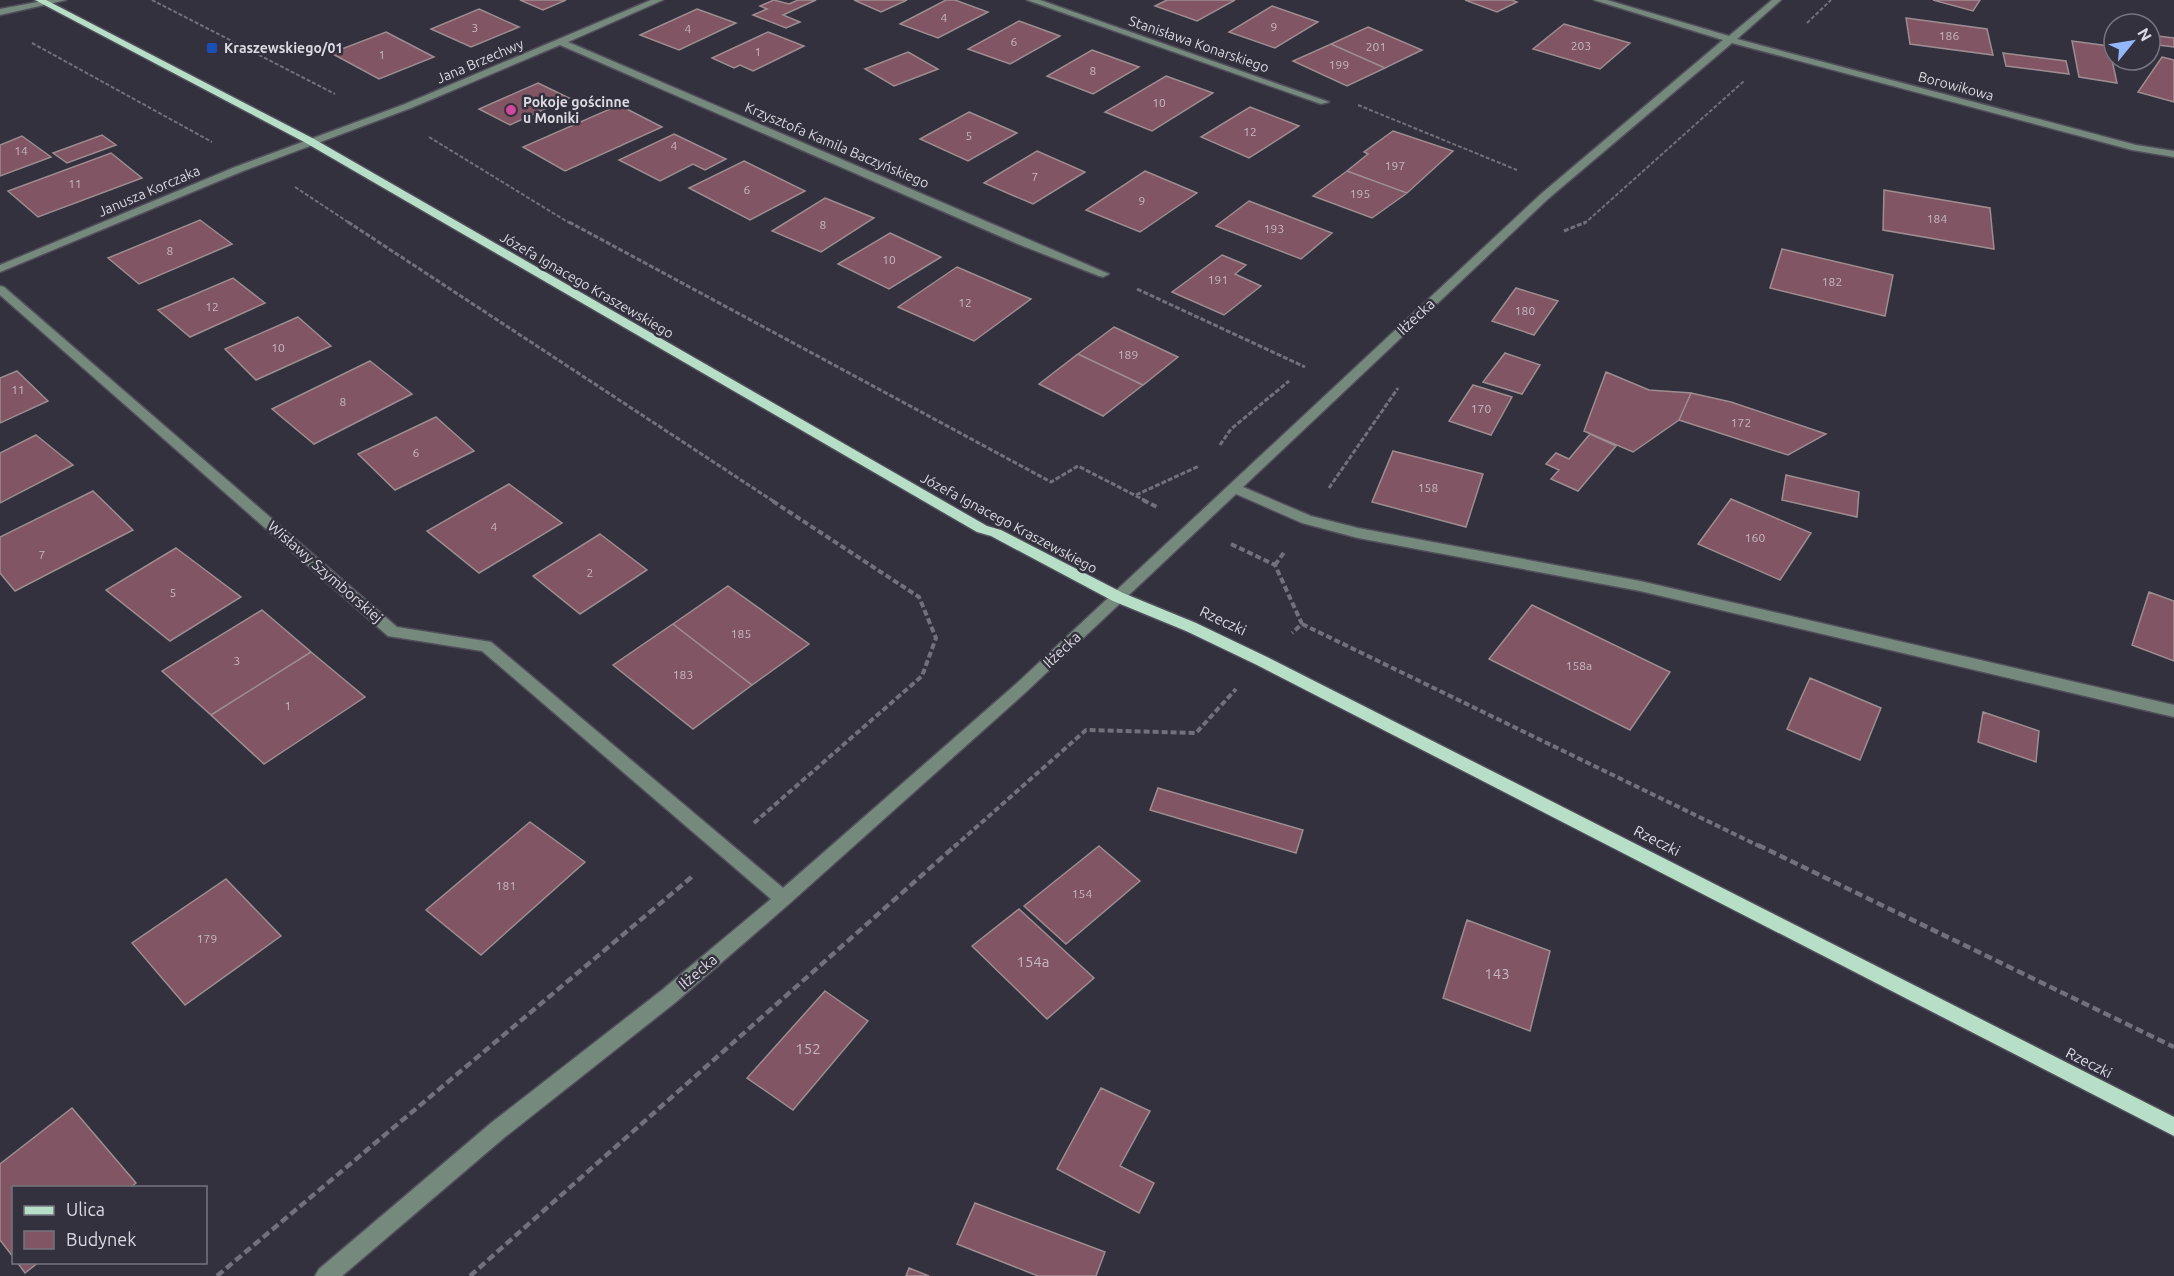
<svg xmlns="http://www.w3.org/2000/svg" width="2174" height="1276" font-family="Ubuntu,sans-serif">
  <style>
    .building { fill: #815563; stroke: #9d8d91; stroke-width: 1.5 }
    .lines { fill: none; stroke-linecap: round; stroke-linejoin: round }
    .minor-casing { stroke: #514f5b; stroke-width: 3 }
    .major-casing { stroke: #514f5b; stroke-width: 3 }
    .path-far3 { stroke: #72707a; stroke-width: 2; stroke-dasharray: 4 2; stroke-linecap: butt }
    .path-far2 { stroke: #72707a; stroke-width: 3; stroke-dasharray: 5 2; stroke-linecap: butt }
    .path-far1 { stroke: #72707a; stroke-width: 4; stroke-dasharray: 6 3; stroke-linecap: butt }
    .path { stroke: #72707a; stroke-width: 4.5; stroke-dasharray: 8 4; stroke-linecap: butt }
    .minor { fill: #76897d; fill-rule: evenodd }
    .major { fill: #b7dfc7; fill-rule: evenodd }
    .transit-dot { fill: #1a4fb4; stroke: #33313d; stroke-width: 2 }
    .hotel-dot { fill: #d1479c; stroke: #33313d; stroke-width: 2 }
    .labels { text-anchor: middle; stroke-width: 5; stroke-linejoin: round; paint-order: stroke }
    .number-label { font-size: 12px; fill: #c4b8c2 }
    .far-street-label { font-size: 14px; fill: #dbd9e1; stroke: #33313d }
    .far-poi-label { font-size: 14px; font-weight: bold; fill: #dbd9e1; stroke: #33313d; text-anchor: start }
    .street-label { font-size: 15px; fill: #dbd9e1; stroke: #33313d }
    .near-number-label { font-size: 15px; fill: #c4b8c2 }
  </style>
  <rect width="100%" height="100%" fill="#33313d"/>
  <!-- building -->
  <path class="building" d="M520 0H566L543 10Z
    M774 0 789 4 798 0H816L783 15 800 22 786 28 753 15 767 9 760 6Z
    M854 0H907L881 12Z
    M946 0H955L988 12 938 38 900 24Z
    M1167 0H1235L1197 21 1155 6Z
    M1465 0H1512L1517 2 1497 12Z
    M1933 0H1980L1973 11Z
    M1272 6 1318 22 1275 48 1229 32Z
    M479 9 519 27 471 47 431 29Z
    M697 9 736 23 679 50 640 35Z
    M1906 18 1987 29 1993 55 1910 44Z
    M1019 21 1060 36 1010 64 968 49Z
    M1564 24 1630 43 1600 69 1533 49Z
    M1368 27 1422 50 1385 68 1331 44Z
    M386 32 434 57 379 79 331 53Z
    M768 32 804 46 753 71 740 65 734 68 712 58Z
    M2150 35 2174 38V47L2150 44Z
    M2072 41 2109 46 2117 83 2079 77Z
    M1331 44 1385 68 1347 86 1293 61Z
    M1092 50 1139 67 1093 94 1047 76Z
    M908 52 938 69 894 86 865 69Z
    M2003 53 2066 61 2069 74 2006 66Z
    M2162 57 2174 60V102L2138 92Z
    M1166 76 1213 93 1152 131 1105 112Z
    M538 83 569 98 510 125 479 109Z
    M619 105 662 127 565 171 523 147Z
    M1250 107 1299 126 1249 158 1201 137Z
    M969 112 1017 133 968 161 920 139Z
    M1393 131 1453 151 1407 193 1347 171 1368 154 1364 152Z
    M674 134 726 159 705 170 693 164 660 181 619 160Z
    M102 135 116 145 67 163 53 153Z
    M22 136 51 157 0 176V145Z
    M1037 151 1085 172 1033 204 984 183Z
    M111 153 142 178 38 217 8 191Z
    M744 161 805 191 750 220 689 188Z
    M1145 171 1197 193 1140 232 1086 210Z
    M1347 171 1407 193 1372 218 1313 196Z
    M1884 190 1990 208 1994 249 1883 230Z
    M825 198 874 218 821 252 772 231Z
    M1249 201 1332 233 1301 259 1216 226Z
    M200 220 232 244 139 284 108 258Z
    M890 233 941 257 889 289 838 264Z
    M1782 249 1893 275 1885 316 1770 288Z
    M1222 255 1246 265 1235 274 1261 286 1224 315 1172 292Z
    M957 267 1031 299 974 341 898 307Z
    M233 278 265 303 190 337 158 310Z
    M1516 288 1558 301 1534 335 1492 321Z
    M298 317 331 346 256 380 225 349Z
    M1114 327 1178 357 1143 385 1078 354Z
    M1505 353 1540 365 1522 394 1483 382Z
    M1078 354 1143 385 1103 416 1039 384Z
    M370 361 412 394 314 444 272 409Z
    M17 371 48 401 0 423V378Z
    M1606 372 1649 390 1691 393 1679 420 1633 452 1584 431Z
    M1473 385 1512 397 1491 435 1449 421Z
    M1691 393 1731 402 1826 434 1788 455 1679 420Z
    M436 417 474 451 395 490 358 454Z
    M1590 434 1616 446 1578 491 1551 479 1559 470 1546 464 1556 453 1569 459Z
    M36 435 73 465 0 503V453Z
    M1393 451 1483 474 1466 527 1372 502Z
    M1786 475 1859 492 1857 517 1782 500Z
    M509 484 562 523 479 573 427 531Z
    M93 491 133 530 15 591 0 573V537Z
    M1731 499 1811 533 1780 580 1698 544Z
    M600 534 647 570 580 614 533 576Z
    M176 548 241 597 170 641 106 590Z
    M728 586 809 644 752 685 673 624Z
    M2149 592 2174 601V661L2132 645Z
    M1532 605 1670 672 1630 730 1489 659Z
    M262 610 311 652 211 715 162 671Z
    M673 624 752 685 693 729 613 665Z
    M311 652 365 697 264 764 211 715Z
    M1810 678 1881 708 1860 760 1787 729Z
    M1983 712 2039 731 2036 762 1978 742Z
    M1158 788 1303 830 1296 853 1150 810Z
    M530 822 585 862 481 955 426 910Z
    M1099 846 1140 881 1066 944 1024 906Z
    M226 879 281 936 185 1005 132 943Z
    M1019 909 1094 978 1047 1019 972 946Z
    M1467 920 1550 951 1530 1031 1443 998Z
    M825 991 868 1021 793 1110 747 1078Z
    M1101 1088 1150 1111 1120 1166 1154 1183 1139 1213 1057 1169Z
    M72 1108 136 1183 130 1188H14V1258L0 1240V1164Z
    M975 1203 1105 1252 1096 1276H1038L957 1244Z
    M17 1262H39L25 1273Z
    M909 1268 929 1276H906Z"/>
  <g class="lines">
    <!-- minor casing -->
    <g class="minor-casing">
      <path id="minor" d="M48 0H66L0 15V9Z
        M651 0H663L568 42 1109 274 1103 277 1099 276 1018 244 560 45 411 108 243 171 0 272V265L235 167 405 104Z
        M1027 0H1040L1329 102 1321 104Z
        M1594 0H1607L1729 36 1772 0H1781L1737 39 2136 145 2174 151V157L2132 150 1732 43 1549 198 1243 487 1311 516 1358 528 1640 581 2174 705V717L1640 591 1358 538 1302 523 1236 494 1026 692 789 904 676 1002 505 1137 342 1276H315L319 1269 491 1123 662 990 771 899 482 651 388 636 0 295V286L4 287 397 627 491 642 783 888 1016 684 1541 194 1723 40Z"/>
    </g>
    <!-- major casing -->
    <g class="major-casing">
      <path id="major" d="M35 0H46L314 139 987 526 1001 530 1123 593 1196 623 1267 657 2174 1117V1136L1257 665 1186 631 1113 601 991 536 977 532 306 143Z"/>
    </g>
    <!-- path-far3 -->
    <path class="path-far3" d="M152 0 335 94
      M1807 23 1831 0
      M32 43 212 142
      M1358 105 1517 170
      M429 137 571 224
      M295 187 351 224
      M1584 224 1744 81"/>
    <!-- path-far2 -->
    <path class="path-far2" d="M348 222 773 501
      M569 222 1051 482 1078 466 1146 501
      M1564 231 1586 222
      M1137 289 1305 367
      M1220 445 1231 429 1289 381
      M1329 488 1398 388
      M1136 495 1199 466"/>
    <!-- path-far1 -->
    <path class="path-far1" d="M1143 500 1157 507
      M1231 544 1275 565 1302 624 1292 633
      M1275 565 1285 551
      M1302 624 1761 847
      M754 823 922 676 936 638 919 597 771 500
      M954 847 1086 730 1196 733 1236 689"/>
    <!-- path -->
    <path class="path" d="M1758 845 2174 1047
      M217 1276 694 875
      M470 1276 956 845"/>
    <!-- minor -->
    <use href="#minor" class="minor"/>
    <!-- major -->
    <use href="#major" class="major"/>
  </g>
  <!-- markers -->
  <rect class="transit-dot" x="206" y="42" width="12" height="12" rx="3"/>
  <circle class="hotel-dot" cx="511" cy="110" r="6"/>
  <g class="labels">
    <!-- number labels -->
    <g class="number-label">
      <text x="944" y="22">4</text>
      <text x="1274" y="31">9</text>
      <text x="475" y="32">3</text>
      <text x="688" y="33">4</text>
      <text x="1949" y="40">186</text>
      <text x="1014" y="46">6</text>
      <text x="1581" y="50">203</text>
      <text x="1376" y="51">201</text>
      <text x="758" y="56">1</text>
      <text x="382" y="59">1</text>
      <text x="1339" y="69">199</text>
      <text x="1093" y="75">8</text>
      <text x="1159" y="107">10</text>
      <text x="1250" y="136">12</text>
      <text x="969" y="140">5</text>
      <text x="674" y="150">4</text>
      <text x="21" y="155">14</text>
      <text x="1395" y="170">197</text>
      <text x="1035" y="181">7</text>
      <text x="75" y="188">11</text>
      <text x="747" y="194">6</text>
      <text x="1360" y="198">195</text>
      <text x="1142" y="205">9</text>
      <text x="1937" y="223">184</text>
      <text x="823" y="229">8</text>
      <text x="1274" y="233">193</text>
      <text x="170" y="255">8</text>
      <text x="889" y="264">10</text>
      <text x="1218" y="284">191</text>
      <text x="1832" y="286">182</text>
      <text x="965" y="307">12</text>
      <text x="212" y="311">12</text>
      <text x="1525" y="315">180</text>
      <text x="278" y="352">10</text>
      <text x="1128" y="359">189</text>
      <text x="18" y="394">11</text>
      <text x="343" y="406">8</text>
      <text x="1481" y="413">170</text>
      <text x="1741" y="427">172</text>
      <text x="416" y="457">6</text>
      <text x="1428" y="492">158</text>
      <text x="494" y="531">4</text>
      <text x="1755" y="542">160</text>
      <text x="42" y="559">7</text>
      <text x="590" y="577">2</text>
      <text x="173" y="597">5</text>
      <text x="741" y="638">185</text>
      <text x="237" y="665">3</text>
      <text x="1579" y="670">158a</text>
      <text x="683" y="679">183</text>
      <text x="288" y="710">1</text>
      <text x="506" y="890">181</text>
      <text x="1082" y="898">154</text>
      <text x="207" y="943">179</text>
    </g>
    <!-- far-street labels -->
    <g class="far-street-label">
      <text transform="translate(1199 44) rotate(19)" y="5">Stanisława Konarskiego</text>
      <text transform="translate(480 61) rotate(-23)" y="5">Jana Brzechwy</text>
      <text transform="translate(1956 86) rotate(15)" y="5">Borowikowa</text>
      <text transform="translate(837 145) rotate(23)" y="5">Krzysztofa Kamila Baczyńskiego</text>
      <text transform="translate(149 191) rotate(-23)" y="5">Janusza Korczaka</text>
      <text transform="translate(587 285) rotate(30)" y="5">Józefa Ignacego Kraszewskiego</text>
      <text transform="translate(1009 523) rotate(28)" y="5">Józefa Ignacego Kraszewskiego</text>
    </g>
    <!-- far-poi labels -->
    <g class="far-poi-label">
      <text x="224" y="53">Kraszewskiego/01</text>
      <text x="523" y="107">Pokoje gościnne<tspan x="523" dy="16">u Moniki</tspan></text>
    </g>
    <!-- street labels -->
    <g class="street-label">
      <text transform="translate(1416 317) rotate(-43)" y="5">Iłżecka</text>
      <text transform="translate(325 572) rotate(41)" y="5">Wisławy Szymborskiej</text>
      <text transform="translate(1223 621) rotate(25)" y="5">Rzeczki</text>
      <text transform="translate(1062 650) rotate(-43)" y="5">Iłżecka</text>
      <text transform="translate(1657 841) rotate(27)" y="5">Rzeczki</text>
      <text transform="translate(698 972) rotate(-40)" y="5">Iłżecka</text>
      <text transform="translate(2089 1063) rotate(27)" y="5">Rzeczki</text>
    </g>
    <!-- near-number labels -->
    <g class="near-number-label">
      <text x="1033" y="967">154a</text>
      <text x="1497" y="979">143</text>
      <text x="808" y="1054">152</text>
    </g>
  </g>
  <!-- legend -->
  <rect x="12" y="1186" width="195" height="78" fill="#33313d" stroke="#76747f" stroke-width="1.5"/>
  <rect x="24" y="1206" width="30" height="9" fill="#b7dfc7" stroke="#76747f" stroke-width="1.5"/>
  <text x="66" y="1216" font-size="18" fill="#dbd9e1">Ulica</text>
  <rect x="24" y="1231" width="30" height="18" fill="#815563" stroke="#76747f" stroke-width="1.5"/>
  <text x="66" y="1246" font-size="18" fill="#dbd9e1">Budynek</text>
  <!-- north arrow -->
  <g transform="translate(2132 42) rotate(60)"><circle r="28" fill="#33313d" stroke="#76747f" stroke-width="1.5"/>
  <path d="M0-4.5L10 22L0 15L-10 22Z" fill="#93b7fd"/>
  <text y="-9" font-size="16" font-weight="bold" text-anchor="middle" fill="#dbd9e1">N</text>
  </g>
</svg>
